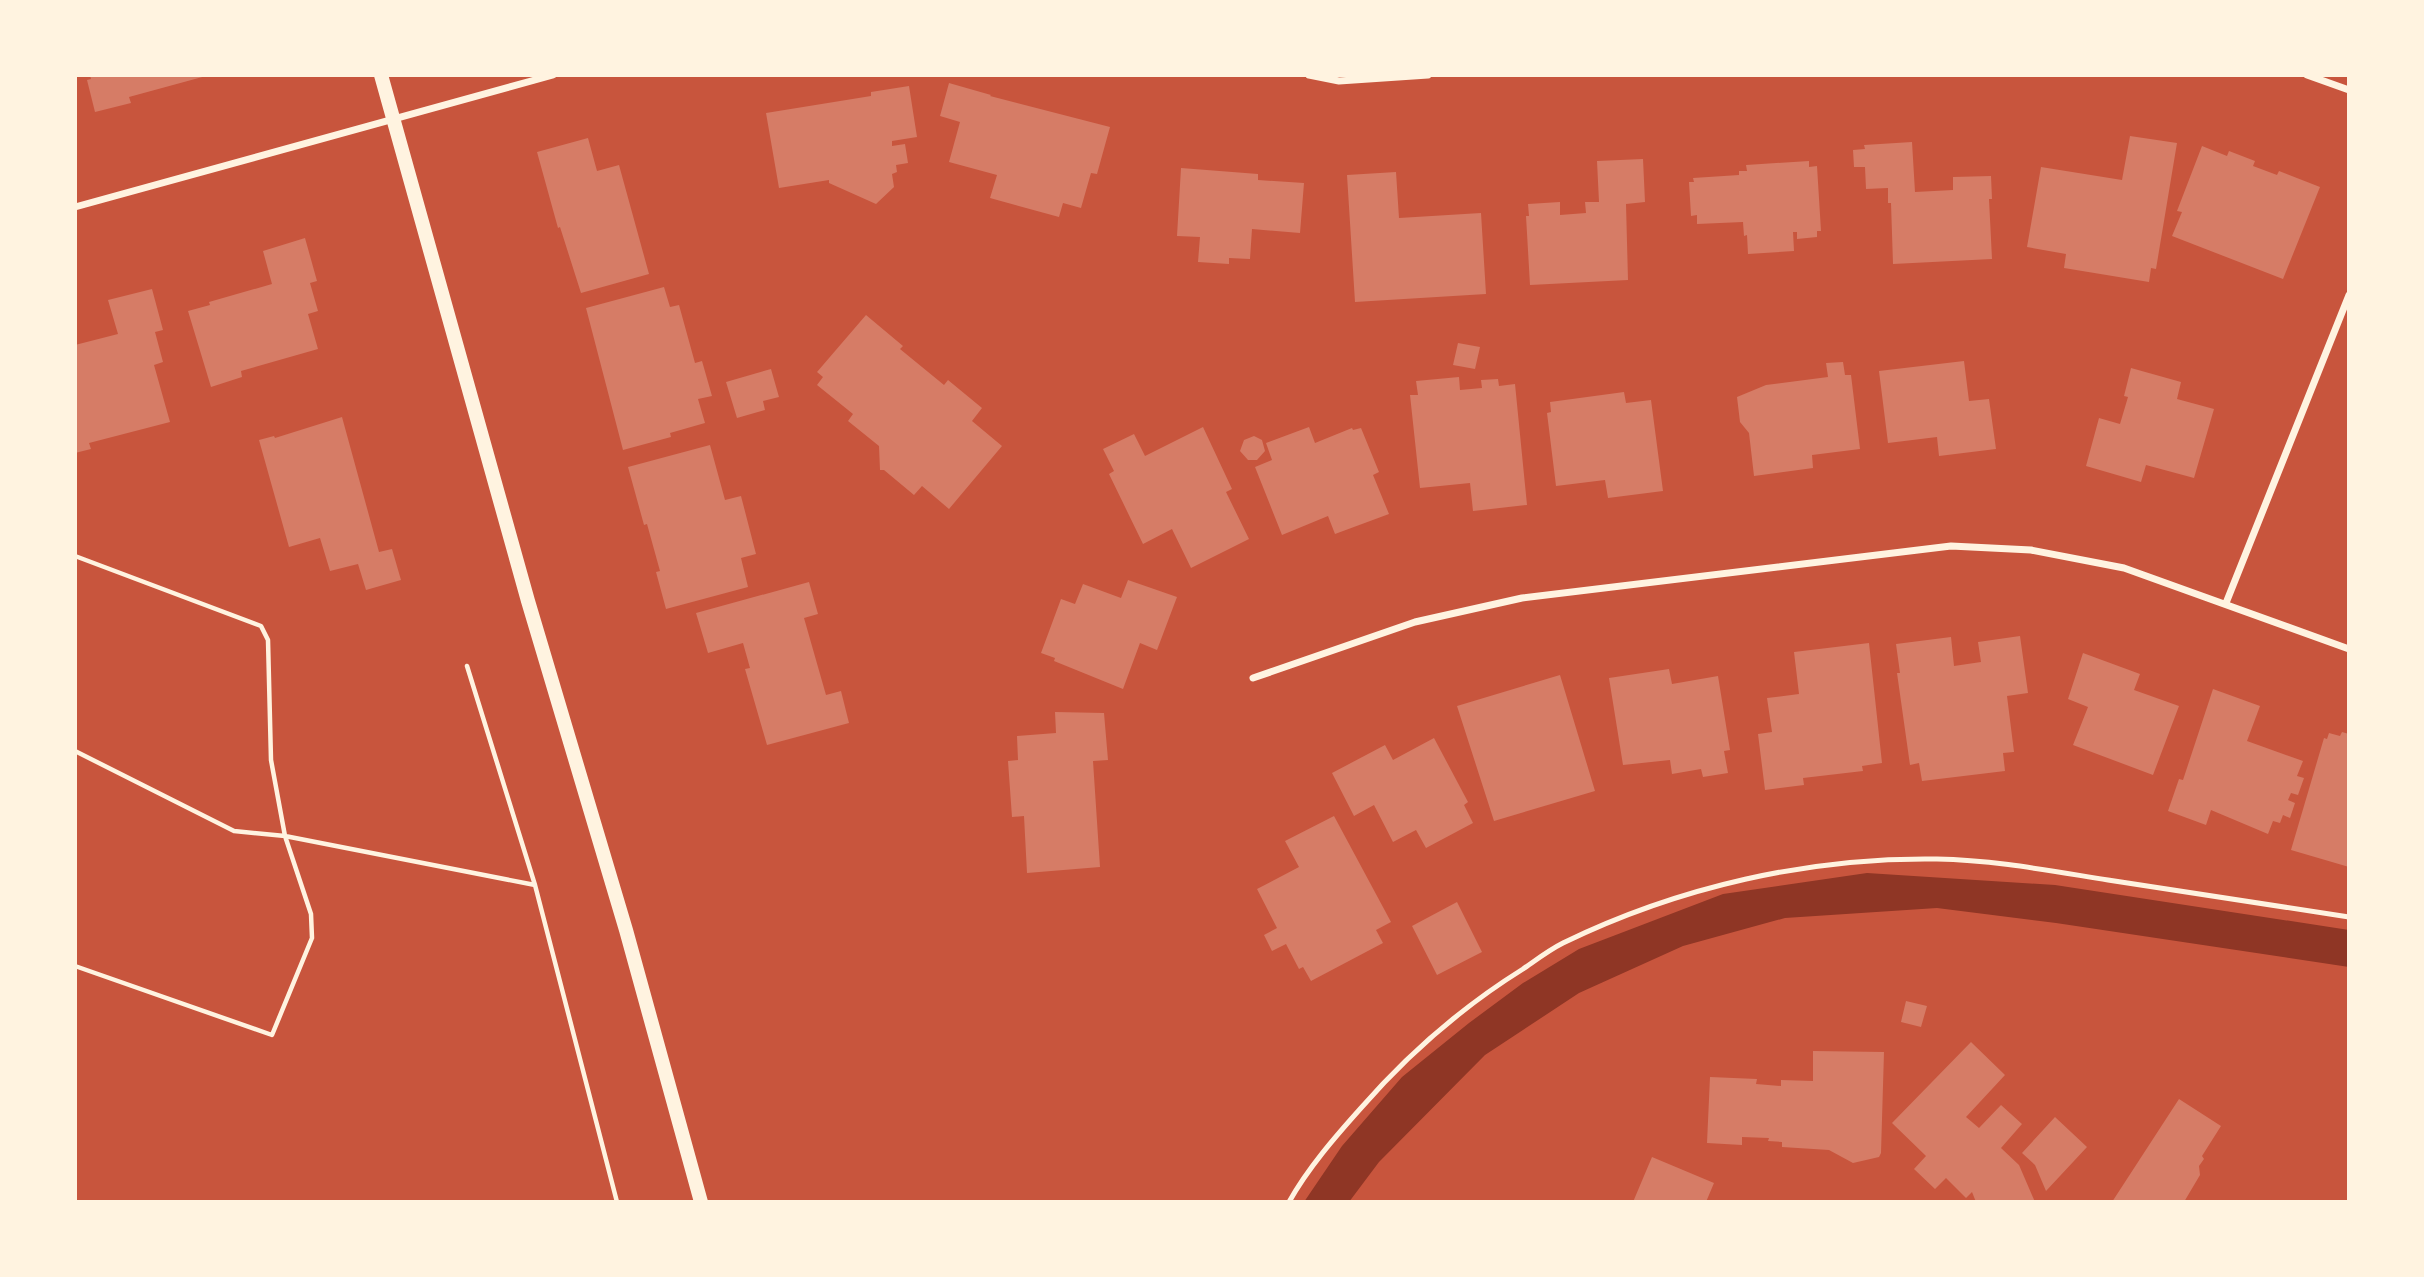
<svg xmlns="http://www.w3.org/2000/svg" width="2424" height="1277" font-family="Helvetica,sans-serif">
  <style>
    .water { fill: #8f3625 }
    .building { fill: #d67c66 }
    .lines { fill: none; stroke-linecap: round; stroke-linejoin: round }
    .path { stroke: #fff3e0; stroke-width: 4.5 }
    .service { stroke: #fff3e0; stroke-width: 5 }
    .minor { stroke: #fff3e0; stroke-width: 7 }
    .secondary { stroke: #fff3e0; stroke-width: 14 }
  </style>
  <rect width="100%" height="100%" fill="#c8553d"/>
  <!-- water -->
  <path class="water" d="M1867 873 2055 885 2349 930V967L2056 923 1937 908 1785 918 1683 946 1579 993 1485 1055 1379 1162 1349 1202H1304L1342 1146 1402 1077 1469 1023 1523 983 1579 949 1723 894Z"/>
  <!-- building -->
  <path class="building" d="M90 75H205L206 76 129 97 131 103 95 112 87 80 91 79Z
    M949 83 991 95 990 96 1110 127 1097 174 1091 173 1081 208 1063 203 1059 217 990 198 997 175 949 162 960 122 940 116Z
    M909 86 917 137 892 141V146L905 144 908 163 896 165 897 172 892 174 894 187 876 204 829 183V180L779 188 766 113 871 96V92Z
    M2130 136 2177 143 2156 269 2151 268 2149 282 2064 268 2066 254 2027 247 2041 167 2122 180Z
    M588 138 597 171 619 165 649 274 581 293 560 227 558 228 537 152Z
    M1912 142 1915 192 1953 190V177L1991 176 1992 199H1989L1992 259 1893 264 1891 203H1888V188L1866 189 1865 167H1854L1853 150 1865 149 1864 145Z
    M2202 146 2227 156 2229 151 2255 161 2253 166 2277 175 2279 171 2320 187 2283 279 2172 236 2182 212 2177 211Z
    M1643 159 1645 202 1626 204 1628 280 1530 285 1526 216H1529L1528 204 1560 202V215L1586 213 1585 202H1599L1597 161Z
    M1809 161V167L1817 166 1821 231H1817V237L1797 239V232H1793L1794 251 1748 254 1747 235 1744 236 1743 222 1697 224V215L1691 216 1689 182H1694L1693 178 1739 175V171H1747L1746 165Z
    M1181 168 1258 174V180L1304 183 1300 233 1252 229 1250 259 1229 258V264L1198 262 1200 237 1177 236Z
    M1396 172 1399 218 1481 213 1486 294 1355 302 1347 175Z
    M305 238 317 281 310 283 318 311 308 314 318 349 241 371 242 377 211 387 188 311 210 305 209 302 272 284 263 251Z
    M664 287 670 307 679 305 695 363 702 361 712 396 698 399 705 423 670 433 671 437 623 450 586 308Z
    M152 289 163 330 155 332 163 362 154 365 170 422 89 443 91 449 75 453V345L118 334 108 300Z
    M866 315 903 346 900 349 944 385 948 380 982 408 972 421 1002 446 949 509 922 486 914 495 884 470H880L879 446 848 421 853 414 817 385 823 377 817 372Z
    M1458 343 1480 347 1475 369 1453 365Z
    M1964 361 1969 401 1989 399 1996 449 1939 456 1937 437 1888 443 1879 371Z
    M1843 362 1845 375H1851L1860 449 1812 455 1813 468 1754 476 1749 433 1740 422 1737 397 1766 385 1828 377 1826 363Z
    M2131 368 2181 382 2177 399 2214 409 2194 478 2146 465 2141 482 2086 466 2099 418 2120 424 2128 397 2124 396Z
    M771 369 779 397 763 401 765 410 737 418 726 382Z
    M1459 377 1460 390 1482 388 1481 380 1498 379 1499 386 1515 384 1527 505 1473 511 1470 483 1420 488 1410 395H1418L1416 381Z
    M1624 392 1626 403 1651 400 1663 491 1608 498 1605 480 1556 486 1547 413 1551 412 1550 402Z
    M342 417 379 552 392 549 401 580 366 590 358 564 330 571 320 538 289 547 259 440 274 436 275 438Z
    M1203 427 1232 489 1226 492 1249 539 1191 568 1172 529 1143 544 1109 474 1114 471 1103 449 1134 434 1145 456Z
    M1309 427 1315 443 1352 428 1353 430 1361 428 1379 472 1373 475 1389 514 1335 534 1328 516 1282 535 1255 467 1272 460 1266 443Z
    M1254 436 1262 440 1265 451 1257 460H1248L1240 451 1244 440Z
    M710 445 725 500 741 496 756 554 741 558 748 587 666 609 656 572 660 571 647 524 644 525 628 467Z
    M1128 580 1177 597 1157 650 1140 643 1123 689 1054 661 1055 658 1041 653 1061 599 1075 604 1083 584 1121 598Z
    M809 582 818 614 804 618 826 695 841 691 849 723 767 745 745 669 750 668 743 643 708 653 696 613Z
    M2020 636 2028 693 2007 696 2014 752 2003 753 2005 771 1922 781 1919 763 1910 765 1897 673H1900L1896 644 1951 637 1954 666 1981 662 1978 642Z
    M1869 643 1882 763 1862 766 1863 771 1803 778 1804 785 1765 790 1758 734 1772 732 1767 698 1799 694 1794 652Z
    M2083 653 2140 674 2134 690 2179 706 2153 775 2073 745 2088 707 2068 699Z
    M1669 669 1672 684 1718 676 1730 750 1724 751 1728 773 1703 777 1701 769 1672 774 1670 760 1623 765 1609 678Z
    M1560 675 1595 791 1494 821 1457 706Z
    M2213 689 2260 706 2247 741 2303 761 2297 776 2304 778 2298 795 2291 793 2288 800 2295 803 2290 818 2283 815 2280 823 2273 821 2268 834 2211 810 2206 825 2168 811 2179 779 2183 780Z
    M1055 712 1104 713 1108 760 1093 761 1100 867 1027 873 1024 816 1012 817 1008 761 1018 760 1017 736 1056 733Z
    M2342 732 2349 734V867L2291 850 2324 738 2327 739 2329 733 2340 736Z
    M1434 738 1468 802 1464 805 1473 823 1426 848 1416 830 1393 842 1374 805 1354 816 1332 773 1385 745 1393 760Z
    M1334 816 1391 922 1376 930 1383 943 1311 981 1303 967 1299 969 1286 944 1272 951 1264 935 1277 928 1257 889 1299 867 1285 841Z
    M1457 902 1482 952 1437 975 1412 926Z
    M1906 1001 1927 1006 1921 1027 1901 1022Z
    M1971 1042 2005 1075 1966 1117 1979 1128 2001 1105 2022 1124 2001 1148 2019 1165 2035 1202H1976L1972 1192 1966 1198 1946 1178 1935 1189 1914 1169 1926 1156 1892 1123Z
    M1813 1051 1884 1052 1881 1153 1879 1157 1853 1163 1829 1150 1782 1147V1142L1768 1141 1769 1138 1742 1137V1145L1707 1143 1710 1077 1757 1079 1756 1084 1781 1086V1080L1813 1081Z
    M2179 1099 2221 1126 2202 1156 2204 1159 2199 1166 2200 1175 2184 1202H2112Z
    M2055 1117 2087 1147 2046 1191 2035 1165 2022 1153Z
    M1652 1157 1714 1183 1706 1202H1633Z"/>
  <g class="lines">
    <!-- path -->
    <path class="path" d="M75 556 261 626 268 640 271 760 285 836 535 885
      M467 666 535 885 617 1202
      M75 751 234 831 285 836 311 914 312 938 272 1035 75 966"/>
    <!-- service -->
    <path class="service" d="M1289 1202C1308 1168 1335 1137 1361 1108 1409 1053 1462 1007 1523 969 1536 960 1549 950 1563 943 1678 887 1809 857 1937 859 1994 860 2051 871 2108 880 2188 892 2268 904 2349 917"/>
    <!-- minor -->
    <path class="minor" d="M1309 75 1339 81 1428 75
      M2307 75 2349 90
      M75 207 553 75
      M2226 603 2349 295
      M1253 678 1415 622 1522 598 1951 546 2031 550 2124 568 2349 649"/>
    <!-- secondary -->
    <path class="secondary" d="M381 75 528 601 626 930 701 1202"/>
  </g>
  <!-- border -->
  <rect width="2424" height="1277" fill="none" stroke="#fff3e0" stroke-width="154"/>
</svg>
